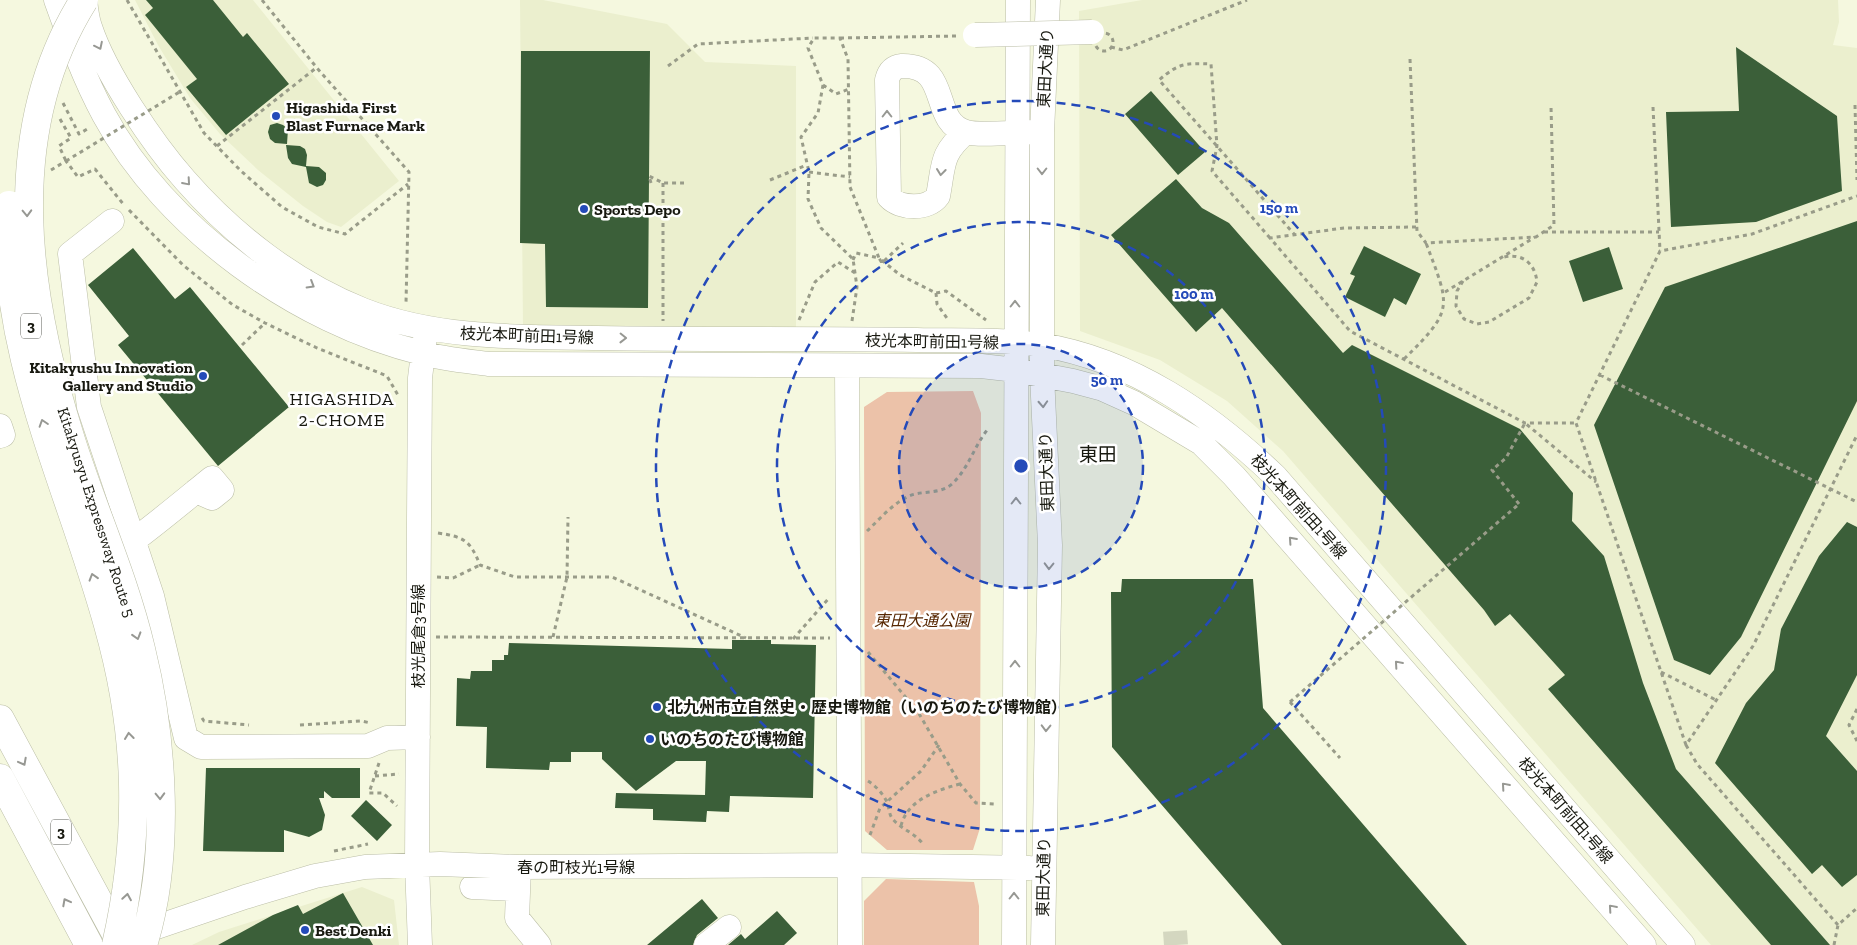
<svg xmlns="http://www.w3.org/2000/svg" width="1857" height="945" font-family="'Zilla Slab','Noto Sans JP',serif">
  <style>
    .built { fill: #ebefce }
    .green { fill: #ecc2a9 }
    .building { fill: #3b5f39 }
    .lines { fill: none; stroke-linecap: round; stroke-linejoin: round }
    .minor-tunnel { stroke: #d4d7c0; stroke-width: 24; stroke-dasharray: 24 12; stroke-linecap: butt }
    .minor-casing { stroke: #bbbea6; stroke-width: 25 }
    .highway-casing { stroke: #bbbea6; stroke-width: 29 }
    .path { stroke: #999c89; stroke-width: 3; stroke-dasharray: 4 4; stroke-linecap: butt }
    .minor { stroke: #fff; stroke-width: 24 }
    .highway { stroke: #fff; stroke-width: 28 }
    .minor-bridge-casing { stroke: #bbbea6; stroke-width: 25; stroke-linecap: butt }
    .highway-bridge-casing { stroke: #bbbea6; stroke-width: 29; stroke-linecap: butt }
    .path-bridge { stroke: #999c89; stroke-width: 3; stroke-dasharray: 4 4; stroke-linecap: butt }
    .minor-bridge { stroke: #fff; stroke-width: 24 }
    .highway-bridge { stroke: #fff; stroke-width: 28 }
    .oneway { stroke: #979893 }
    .ring { fill: none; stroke: #244ab9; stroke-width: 2.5; stroke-dasharray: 9 6 }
    .poi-dot { fill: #244ab9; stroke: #fff; stroke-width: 2 }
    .labels { text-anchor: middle; stroke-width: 5; stroke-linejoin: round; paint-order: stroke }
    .shield { fill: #fff; stroke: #5d5e58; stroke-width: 1 }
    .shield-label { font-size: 15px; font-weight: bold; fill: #181910 }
    .street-label { font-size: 16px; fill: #181910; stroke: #fff }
    .poi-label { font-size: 16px; font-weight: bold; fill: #181910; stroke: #fff; text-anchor: start }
    .park-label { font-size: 16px; font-style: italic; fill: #572702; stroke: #fff }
    .neighbourhood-label { font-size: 18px; letter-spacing: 1px; fill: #181910; stroke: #fff }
    .quarter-label { font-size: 19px; fill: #181910; stroke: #fff }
    .centre { fill: #244ab9; stroke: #fff; stroke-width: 2.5 }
    .ring-label { font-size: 15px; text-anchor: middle; font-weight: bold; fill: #244ab9; stroke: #fff; stroke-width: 5; stroke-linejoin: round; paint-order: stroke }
  </style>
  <rect width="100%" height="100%" fill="#f5f8df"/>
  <!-- built -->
  <path class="built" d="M135 0H253L399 181 341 227 327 222 303 206 258 170 220 134 190 98 158 45Z
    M520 0H543L667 24 705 62 796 66V336L523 327Z
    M1142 0H1838L1839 22 1833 45 1857 48V945H1711L1283 451 1227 401 1160 360 1080 331 1079 11Z
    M362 887 394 900 399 945H192L219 932Z"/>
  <!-- green -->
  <path class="green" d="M973 391 981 413 980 828 973 850H887L865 831 864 407 887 392Z
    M886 879 974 882 979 906V945H864V901Z"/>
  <!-- building -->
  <path class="building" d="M146 0H213L243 37 247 33 289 84 226 135 186 87 197 79 145 15 153 8Z
    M1736 47 1837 116 1842 191 1756 222 1671 227 1666 112 1739 111Z
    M521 51H650L648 308 546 307 545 244 520 243Z
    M1151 91 1205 152 1178 175 1125 114Z
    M277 123 283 125 288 129 287 144 275 143 270 139 268 132 270 125Z
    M286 145 300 146 305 149 307 155 306 166 319 167 326 173V180L323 185 317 187 309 183 306 167 292 164 288 158Z
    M1176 179 1202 208 1229 223 1343 353 1352 345 1520 429 1573 493 1572 521 1604 556 1643 683 1676 769 1830 945H1771L1548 689 1565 675 1510 614 1495 626 1484 610 1222 308 1196 332 1111 235Z
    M1857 221V401L1741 637 1710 675 1674 660 1594 425 1665 287Z
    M1364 246 1421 274 1406 305 1394 298 1385 317 1345 297 1355 276 1350 274Z
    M1609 247 1623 289 1583 302 1569 261Z
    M133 248 175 299 190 287 289 407 218 466 118 345 129 336 88 285Z
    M1847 522 1857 527V675L1826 736 1857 771V875L1842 887 1822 865 1812 874 1715 763 1746 703 1774 670 1781 629 1819 556Z
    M1122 579H1253L1263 708 1467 945H1282L1112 747 1111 592H1121Z
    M732 640H771V644L816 645 813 798 730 796 729 812 707 811 706 822 653 820V809L615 808 616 793 705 795 706 761H676L636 791 602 759V752H571V762H550L549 770 486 768 487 727 456 726 457 678 470 679 471 671H492V660H504V655H508L509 643 732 649Z
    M206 768H360V798H332L324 791V798H319L325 815 322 830 309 837 284 830V852L203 851Z
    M366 800 392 825 377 841 351 816Z
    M343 893 373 945H218L273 915 298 905 303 914Z
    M702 899 718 918 697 935 693 945H647Z
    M777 911 797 933 784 945H728L741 934 745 939Z"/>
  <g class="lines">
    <!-- minor-tunnel -->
    <path class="minor-tunnel" d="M1175 931 1176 945"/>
    <!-- minor casing -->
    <g class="minor-casing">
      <path id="minor" d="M56 0C70 39 84 78 104 115 165 228 297 323 422 353 443 359 466 361 489 364L981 366 1016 370 1073 381 1103 389 1134 403 1201 443 1234 476 1644 945
        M85 0C86 9 87 19 90 27 105 73 153 144 185 180 233 235 295 283 363 310 437 339 519 337 597 338 704 340 810 338 917 340 958 341 1001 339 1042 345 1133 360 1210 414 1275 476L1683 945
        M966 132C940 154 944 165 938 196 928 210 900 209 889 197L887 80C889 72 893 67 902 66 952 65 929 121 966 132 979 136 1015 132 1031 132
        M112 221 70 254 89 407 152 596 186 738 201 747 368 746 387 738 418 737
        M847 366 850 945
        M0 426 3 435 0 436
        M133 541C160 521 186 499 212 478L222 490 212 498 196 491
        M519 867 517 918 539 945
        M472 887 518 889
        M133 935 245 897 315 876 365 867 440 864 519 867 850 865 1029 868
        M420 945 417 864 419 520 420 378 425 337
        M706 945 729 927
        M1014 945 1018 0
        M1043 945 1050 545 1042 375V132L1048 0"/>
    </g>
    <!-- highway casing -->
    <g class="highway-casing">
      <path id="highway" d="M0 719 122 945
        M0 778 89 945"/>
    </g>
    <!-- path -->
    <path class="path" d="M127 0 204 133 241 171 282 207 318 227 345 234 408 184
      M262 0 317 68 409 172 406 303
      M1095 42a9 9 0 1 1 18 0a9 9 0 1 1-18 0Z
      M840 38 957 36
      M1111 47 1123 50 1247 0
      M1410 59 1417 231 1426 243 1536 237 1554 225 1551 106
      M668 66 698 44 813 38
      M823 85 836 94 849 89
      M63 103 79 134 89 128
      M1855 105 1857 180
      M1653 107 1660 251
      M60 119 71 138 59 146 66 161
      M217 146 316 68
      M51 170 66 161 78 177 95 169 124 205
      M809 172 850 177
      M770 180 807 165
      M651 183 649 176 663 183H684
      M663 183V321
      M129 210 183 265 233 305 265 323 317 348 387 376 399 397
      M1416 227 1344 228 1270 238 1350 331 1525 423H1576
      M1544 232H1659
      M1270 238 1212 171 1217 146 1211 64C1185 63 1179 63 1159 80L1294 234
      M853 260 856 253 879 258 882 263 903 243
      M1463 281 1457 291 1456 306 1464 319 1477 324 1489 322 1529 298 1537 282C1535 263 1522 253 1504 257
      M1445 292 1535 237
      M936 293 937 304 949 321
      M799 320 815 282 838 262 855 273
      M852 321 857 287 853 259 821 228 808 199 809 172 801 137 818 113 823 85 808 48 814 38H840L848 59 850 187 879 258 900 275 936 293 946 291 986 320
      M242 345 265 323
      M1404 359C1455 309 1450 307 1426 243
      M1600 375 1857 502
      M1519 504 1492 470 1506 458 1525 423 1596 482
      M867 531C880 519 892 504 909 496 923 490 939 495 952 484 969 468 974 446 988 429
      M438 533C464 537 470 540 480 565L515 577H612L746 638
      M437 577 453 578 480 565
      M436 637 830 638
      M553 637 567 577 568 517
      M793 639 829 598
      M868 652 918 712 960 784 976 803 996 804
      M1661 672 1716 700
      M1290 702 1340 758
      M1857 709 1849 725 1857 741
      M202 718 204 721 249 725
      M300 725 361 721 371 723
      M1686 745 1576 423 1660 251 1752 234 1857 196
      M379 763 369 793H383L397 806
      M375 776 399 774
      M868 781C876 786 883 794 887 802 889 807 889 814 892 818 900 829 914 832 923 844
      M901 826C907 800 937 790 960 784
      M870 835 880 808 921 771 939 745
      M334 851 368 844
      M1838 925 1697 764 1686 745 1753 646 1857 435
      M1834 945 1838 925 1857 908"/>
    <!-- minor -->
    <use href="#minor" class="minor"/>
    <!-- highway -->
    <use href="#highway" class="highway"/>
    <!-- minor-bridge casing -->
    <g class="minor-bridge-casing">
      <path id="minor-bridge" d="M975 35 1092 32"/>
    </g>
    <!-- highway-bridge casing -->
    <g class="highway-bridge-casing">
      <path id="highway-bridge" d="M84 0C0 134 26 297 71 440 93 510 124 577 141 649 163 738 171 856 143 945
        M9 205C0 351 70 487 108 625 139 734 141 835 116 945"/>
    </g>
    <!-- path-bridge -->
    <path class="path-bridge" d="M66 161 181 91
      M1290 702 1519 504"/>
    <!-- minor-bridge -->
    <use href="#minor-bridge" class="minor-bridge"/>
    <!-- highway-bridge -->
    <use href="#highway-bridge" class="highway-bridge"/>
  </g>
  <!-- one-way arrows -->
  <defs><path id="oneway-chevron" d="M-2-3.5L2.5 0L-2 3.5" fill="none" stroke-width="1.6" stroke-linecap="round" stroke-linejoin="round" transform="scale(1.25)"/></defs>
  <g class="oneway">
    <use href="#oneway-chevron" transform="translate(99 46) rotate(64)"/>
    <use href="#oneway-chevron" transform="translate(887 114) rotate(-90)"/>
    <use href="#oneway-chevron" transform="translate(1042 171) rotate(90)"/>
    <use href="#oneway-chevron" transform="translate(941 172) rotate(97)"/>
    <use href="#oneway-chevron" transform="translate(187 182) rotate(49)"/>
    <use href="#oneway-chevron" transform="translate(27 213) rotate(88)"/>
    <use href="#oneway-chevron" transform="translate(311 285) rotate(31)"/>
    <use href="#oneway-chevron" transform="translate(1015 304) rotate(-90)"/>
    <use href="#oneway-chevron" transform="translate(623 338) rotate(1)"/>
    <use href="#oneway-chevron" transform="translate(1043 404) rotate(87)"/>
    <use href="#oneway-chevron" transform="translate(43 423) rotate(-108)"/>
    <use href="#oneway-chevron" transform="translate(1016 501) rotate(-90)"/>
    <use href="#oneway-chevron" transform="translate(1292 540) rotate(-132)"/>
    <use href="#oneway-chevron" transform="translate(1049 566) rotate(91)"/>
    <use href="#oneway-chevron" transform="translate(93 577) rotate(-107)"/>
    <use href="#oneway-chevron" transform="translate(137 636) rotate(73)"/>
    <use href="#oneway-chevron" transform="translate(1015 664) rotate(-90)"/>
    <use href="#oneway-chevron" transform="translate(1398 664) rotate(-131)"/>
    <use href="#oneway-chevron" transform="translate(1046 728) rotate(91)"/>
    <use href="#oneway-chevron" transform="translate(129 736) rotate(-97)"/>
    <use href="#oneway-chevron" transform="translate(23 762) rotate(62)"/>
    <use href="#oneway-chevron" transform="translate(1505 786) rotate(-131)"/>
    <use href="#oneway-chevron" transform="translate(160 796) rotate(88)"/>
    <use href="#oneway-chevron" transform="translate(1014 896) rotate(-90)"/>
    <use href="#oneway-chevron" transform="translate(127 897) rotate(-81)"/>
    <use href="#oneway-chevron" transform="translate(66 902) rotate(-118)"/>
    <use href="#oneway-chevron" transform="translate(1612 908) rotate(-131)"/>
  </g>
  <!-- distance rings -->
  <circle cx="1021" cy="466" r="122" fill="#244ab9" fill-opacity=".12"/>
  <g class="ring">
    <circle cx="1021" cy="466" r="122"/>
    <circle cx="1021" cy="466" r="244"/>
    <circle cx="1021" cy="466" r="365"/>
  </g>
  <!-- markers -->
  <g class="poi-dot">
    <circle cx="276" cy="116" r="5"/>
    <circle cx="584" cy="209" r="5"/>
    <circle cx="203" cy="376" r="5"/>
    <circle cx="657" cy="707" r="5"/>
    <circle cx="650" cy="739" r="5"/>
    <circle cx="305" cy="930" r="5"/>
  </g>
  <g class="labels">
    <!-- shield labels -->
    <g class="shield">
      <rect x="21" y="313.5" width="20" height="25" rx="4"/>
      <rect x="51" y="819.5" width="20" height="25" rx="4"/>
    </g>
    <g class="shield-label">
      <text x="31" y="331">3</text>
      <text x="61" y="837">3</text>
    </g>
    <!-- street labels -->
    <g class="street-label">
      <text transform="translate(1045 68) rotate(-87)" y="6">東田大通り</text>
      <text transform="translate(527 335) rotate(2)" y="6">枝光本町前田1号線</text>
      <text transform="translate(932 341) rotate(1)" y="6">枝光本町前田1号線</text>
      <text transform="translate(1046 472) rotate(-92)" y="6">東田大通り</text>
      <text transform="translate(1299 506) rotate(48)" y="6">枝光本町前田1号線</text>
      <text transform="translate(97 512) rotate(72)" y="6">Kitakyusyu Expressway Route 5</text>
      <text transform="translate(418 636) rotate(-90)" y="6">枝光尾倉3号線</text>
      <text transform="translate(1566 810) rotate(49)" y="6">枝光本町前田1号線</text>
      <text x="576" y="873">春の町枝光1号線</text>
      <text transform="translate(1043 877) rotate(-89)" y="6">東田大通り</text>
    </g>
    <!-- poi labels -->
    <g class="poi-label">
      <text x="286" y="113">Higashida First<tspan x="286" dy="18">Blast Furnace Mark</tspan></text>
      <text x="594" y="215">Sports Depo</text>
      <text x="193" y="373" text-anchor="end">Kitakyushu Innovation<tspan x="193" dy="18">Gallery and Studio</tspan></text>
      <text x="667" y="713">北九州市立自然史・歴史博物館（いのちのたび博物館）</text>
      <text x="660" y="745">いのちのたび博物館</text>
      <text x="315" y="936">Best Denki</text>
    </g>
    <!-- park labels -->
    <g class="park-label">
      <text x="922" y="626">東田大通公園</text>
    </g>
    <!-- neighbourhood labels -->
    <g class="neighbourhood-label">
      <text x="342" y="405">HIGASHIDA<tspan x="342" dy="21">2-CHOME</tspan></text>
    </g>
    <!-- quarter labels -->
    <g class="quarter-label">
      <text x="1098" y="461">東田</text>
    </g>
  </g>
  <circle cx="1021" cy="466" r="8" class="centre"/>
  <g class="ring-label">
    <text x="1279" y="213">150 m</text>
    <text x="1194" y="299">100 m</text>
    <text x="1107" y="385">50 m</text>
  </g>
</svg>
